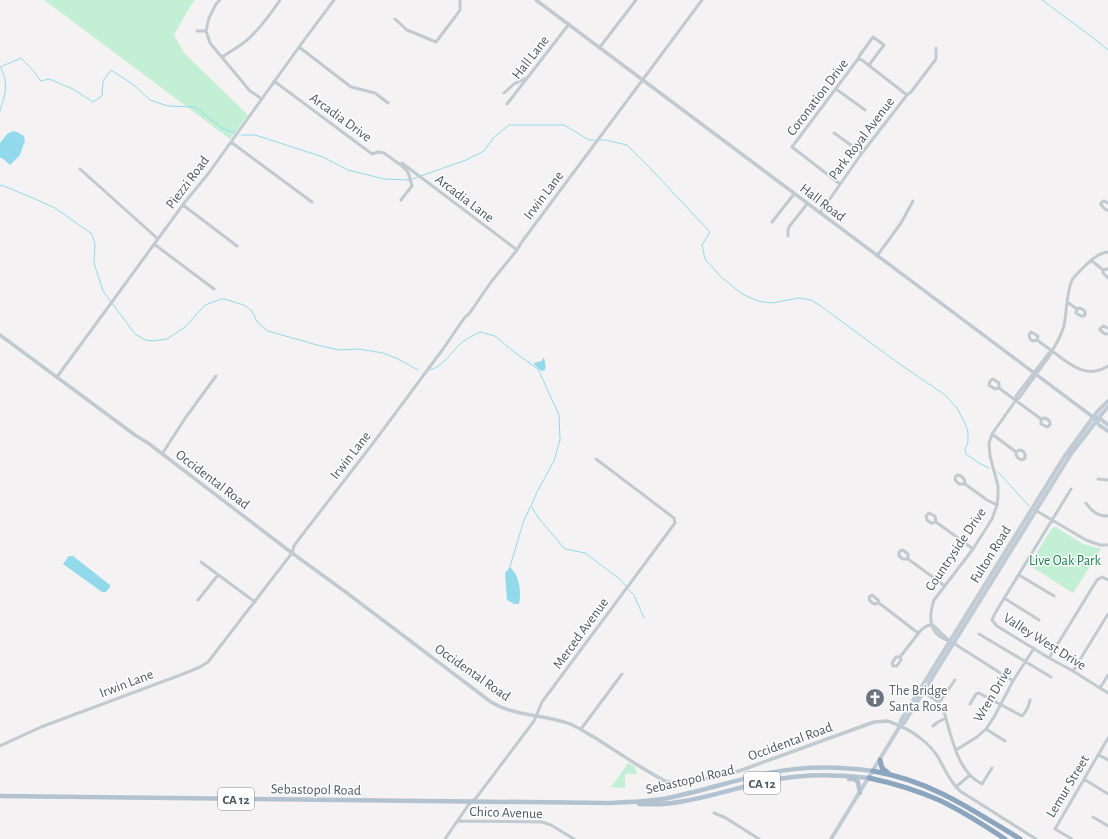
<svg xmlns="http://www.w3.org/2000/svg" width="1108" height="839" font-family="'Alegreya Sans',sans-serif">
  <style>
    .green { fill: #c3efd4 }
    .water { fill: #92daeb }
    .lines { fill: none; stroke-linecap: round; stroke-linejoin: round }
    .stream { stroke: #92daeb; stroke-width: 1 }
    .minor { stroke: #c1cad1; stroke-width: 3 }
    .tertiary { stroke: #c1cad1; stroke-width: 3.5 }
    .secondary { stroke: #c1cbd5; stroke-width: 4 }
    .primary { stroke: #b3c2d0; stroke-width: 4.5 }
    .motorway { stroke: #8ca5bf; stroke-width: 5 }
    .labels { text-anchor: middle; stroke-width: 3; stroke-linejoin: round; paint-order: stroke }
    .shield { fill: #fff; stroke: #808990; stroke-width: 1 }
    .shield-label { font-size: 13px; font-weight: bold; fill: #4a5660 }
    .street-label { font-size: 14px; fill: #4a5660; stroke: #fff }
    .park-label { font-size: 14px; fill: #1a824d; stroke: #fff }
    .worship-label { font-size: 14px; fill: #5b616d; stroke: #fff; text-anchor: start }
  </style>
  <rect width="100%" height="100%" fill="#f4f2f2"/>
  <!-- green -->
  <path class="green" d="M44 0H195L188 10 174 35 184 53 248 115 230 139Z
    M1056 527 1083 544 1101 549 1073 593 1029 565 1052 528Z
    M628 763 636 767 635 769 637 774H625V788L611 787Z"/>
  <!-- water -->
  <path class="water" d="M13 131 17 132 24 136 25 143H24L20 155 10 165 2 158H0V143L7 134Z
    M543 358H544C545 362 546 366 545 370L543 371 540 370 534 364V363L542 361Z
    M69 556H73L110 585V587L106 592H102L63 564Z
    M510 567C512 570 515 572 516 575 520 583 521 595 519 604H514L507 600 505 573Z"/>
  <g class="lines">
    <!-- stream -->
    <path class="stream" d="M1042 0 1092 37 1108 50
      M0 67 21 58 31 68 41 81 49 79 73 89 93 102 102 96 103 81 111 70 134 85 150 100 168 106 195 107 222 128 235 133
      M0 111C5 94 9 85 1 68
      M241 135H255L283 144 323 157 348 170 384 179 409 180
      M599 140H605L627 145 651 169 710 232 702 245 705 259 721 277 742 294 758 301 772 303 799 298 811 300 822 307 901 365 945 395 957 408 964 421 968 432V442L965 449 966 454 979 463 989 468
      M421 176 466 160 484 151 493 138 509 125H564L589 140H595
      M412 179 418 177
      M0 186 2 185 11 189 35 199 55 208 92 234 95 244 94 263 103 291 135 334 145 340 153 341 167 339 185 327 205 305 221 299H224L244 305 251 310 254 315 257 322 268 331 317 345 339 350 359 349 383 353 398 359 418 370
      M430 370C444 366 451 352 461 343 466 339 474 335 480 332L495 336 514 352 538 369 559 415 560 440 554 461 537 492 531 506 540 520 565 549 585 553 621 580 626 586
      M998 472 1029 506
      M510 567 523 523 530 507
      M628 589 634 595 644 618"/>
    <!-- minor -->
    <path class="minor" d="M220 0 216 4 209 18 206 31 210 43 250 91 262 99
      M395 19 407 30 436 42 455 17 460 10V0
      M197 31H206
      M299 47 351 87 375 93 388 103
      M600 47 636 0
      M222 57C230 52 238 47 246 41 260 29 270 15 280 0
      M858 59 862 60 907 95
      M274 81 372 154 378 152 384 153 402 166 408 172 412 186 401 200
      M836 89 865 110
      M504 93 514 84 526 78
      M507 104 569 24
      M834 133 862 153
      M231 142 312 202
      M402 163 517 250
      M80 169 158 239
      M840 184 792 147 858 59 860 55 873 37 884 45 869 65
      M1108 203 1104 201 1101 203V205L1106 210H1108
      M183 205 237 246
      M820 213 862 153 907 95 911 92 936 59V48
      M772 222 794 194
      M788 236V230L789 227 807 204
      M154 244 214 289
      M1108 252C1099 253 1093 258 1087 264 1082 269 1076 274 1072 280 1066 294 1067 311 1064 326 1061 335 1057 343 1052 351 1069 364 1087 380 1108 366
      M877 256 901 223 913 201
      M1091 260 1103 270 1107 269H1108
      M1103 270V273L1108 278
      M1067 302 1077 309 1076 313 1081 316H1084L1085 314V311L1080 308 1077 309
      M1108 328 1103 326 1100 329V330L1105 334H1108
      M1037 340 1033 341 1030 339 1029 335 1031 332 1038 336 1037 340 1052 351
      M57 377 185 202 208 174 299 47 334 0
      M999 388 995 389 989 385 990 381 993 379 999 383V388L1041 419V424L1047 427 1050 425V422C1048 419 1045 417 1041 419
      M1016 400V396L1049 353 1052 351
      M992 434 1016 452V455L1018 458 1022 460 1025 458V454L1023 451 1019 450 1016 452
      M162 454 186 417 216 376
      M1098 479 1108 480
      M965 484H959L956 481 955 479 956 476 958 475C963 476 965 479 965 484L987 500 997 505
      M1071 489 994 615 992 620 997 626 1049 658 1073 671 1108 693
      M1086 503C1092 512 1098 516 1108 516
      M1035 510 1086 540 1100 545H1108
      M936 522 931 523 927 520 926 516 929 513 935 516 936 522 973 549
      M908 559H903L899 556V553L900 551 903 550 908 554V559L945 586
      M201 562 255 602
      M1019 575 1054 596
      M1004 598 1039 620
      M198 600 218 575
      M879 603 874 604 870 601 869 597 872 595 878 600 879 603 918 633
      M933 625 941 633 950 641 1013 681
      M979 634 1051 677
      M950 641C929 635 928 618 934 600L973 549 992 519 997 505 998 496V486L990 456 989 443 992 434 1016 400 1019 398 1050 355 1052 351
      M900 657 901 660 897 666H893L892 663 896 657H900L921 630 925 627 932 624
      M1049 658 1097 580 1102 577 1108 580
      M1073 671 1108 614
      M1100 688 1108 675
      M923 692C928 695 935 699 939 703 944 708 946 719 948 726 954 747 961 774 982 784L992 768
      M939 703 955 680
      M970 704 976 694 979 693 1022 716C1026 712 1029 706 1030 700
      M900 726C914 732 930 744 938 757 945 769 949 781 960 791L1036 839
      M933 726 938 722 946 718
      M581 729 622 674
      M986 729 1005 741
      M0 746 41 727 183 674 200 667 208 662 292 553 294 546 299 539 374 442 443 349 465 317 469 314 491 282 517 250 521 243 702 0
      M956 750 977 737 986 729 994 717 1013 681 1034 648
      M1099 755 1108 760
      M1084 779 1108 794
      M956 787 970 775
      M714 813 726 818 759 839
      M1093 817 1108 826
      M458 821 542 822 551 825 574 839
      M445 839 469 804 476 798 534 721 542 702 675 523 674 518 596 459
      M1072 839 1055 829 1108 738"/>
    <!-- tertiary -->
    <path class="tertiary" d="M536 0 1093 417
      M0 335 135 435 148 443 292 553 347 593 491 702C515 717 545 714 570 724 580 728 588 734 597 739 619 753 642 769 665 781L676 783H688L739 771 874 722 888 721 900 726"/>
    <!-- secondary -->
    <path class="secondary" d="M1096 418 1102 420 1108 425
      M1095 419 1099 425 1108 431
      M901 725 904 723 1071 454 1101 415 1108 407
      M831 839 900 726 901 720 1064 457 1097 412 1108 401"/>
    <!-- primary -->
    <path class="primary" d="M849 779H854L858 782 860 793
      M0 796 607 803C628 802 648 802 668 798 702 791 735 780 769 773 803 766 838 766 873 771
      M639 804C655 805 670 804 685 801 713 796 740 787 768 781 801 774 835 774 869 778"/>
    <!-- motorway -->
    <path class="motorway" d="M880 760 882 768 888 773
      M873 771C931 781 971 809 1020 839
      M869 778C893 783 916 790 939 800 962 811 984 825 1005 839"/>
  </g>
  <!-- icons -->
  <defs>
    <g id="church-disc" transform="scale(1)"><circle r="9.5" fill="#6b7280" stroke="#fff"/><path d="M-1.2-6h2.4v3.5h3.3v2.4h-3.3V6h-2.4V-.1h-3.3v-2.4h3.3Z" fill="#fff"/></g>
  </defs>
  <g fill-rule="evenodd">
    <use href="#church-disc" x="875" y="698"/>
  </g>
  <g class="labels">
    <!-- shield labels -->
    <g class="shield">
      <rect x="744" y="772" width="36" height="22" rx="3"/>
      <rect x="218" y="788" width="36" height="22" rx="3"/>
    </g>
    <g class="shield-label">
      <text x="762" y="788">CA 12</text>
      <text x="236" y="804">CA 12</text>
    </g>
    <!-- street labels -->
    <g class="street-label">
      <text transform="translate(530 57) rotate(-52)" y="5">Hall Lane</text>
      <text transform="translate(817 97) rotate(-53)" y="5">Coronation Drive</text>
      <text transform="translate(341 117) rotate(36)" y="5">Arcadia Drive</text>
      <text transform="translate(861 138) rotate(-53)" y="5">Park Royal Avenue</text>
      <text transform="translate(187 182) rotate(-53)" y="5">Piezzi Road</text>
      <text transform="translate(543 195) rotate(-53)" y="5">Irwin Lane</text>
      <text transform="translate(465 198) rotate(37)" y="5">Arcadia Lane</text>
      <text transform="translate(823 202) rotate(37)" y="5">Hall Road</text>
      <text transform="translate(350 455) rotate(-52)" y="5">Irwin Lane</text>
      <text transform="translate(213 479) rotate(37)" y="5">Occidental Road</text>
      <text transform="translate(955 549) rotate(-56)" y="5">Countryside Drive</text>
      <text transform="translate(990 554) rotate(-58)" y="5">Fulton Road</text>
      <text transform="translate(580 633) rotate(-54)" y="5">Merced Avenue</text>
      <text transform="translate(1045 641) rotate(32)" y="5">Valley West Drive</text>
      <text transform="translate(473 672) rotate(35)" y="5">Occidental Road</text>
      <text transform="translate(126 683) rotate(-21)" y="5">Irwin Lane</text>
      <text transform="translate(992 694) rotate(-59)" y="5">Wren Drive</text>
      <text transform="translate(790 741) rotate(-20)" y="5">Occidental Road</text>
      <text transform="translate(690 779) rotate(-13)" y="5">Sebastopol Road</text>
      <text transform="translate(1067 786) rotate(-59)" y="5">Lemur Street</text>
      <text transform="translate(316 789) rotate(1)" y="5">Sebastopol Road</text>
      <text transform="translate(506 812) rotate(2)" y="5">Chico Avenue</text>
    </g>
    <!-- park labels -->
    <g class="park-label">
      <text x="1065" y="565">Live Oak Park</text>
    </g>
    <!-- worship labels -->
    <g class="worship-label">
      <text x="889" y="695">The Bridge<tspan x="889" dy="16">Santa Rosa</tspan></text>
    </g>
  </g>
</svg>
